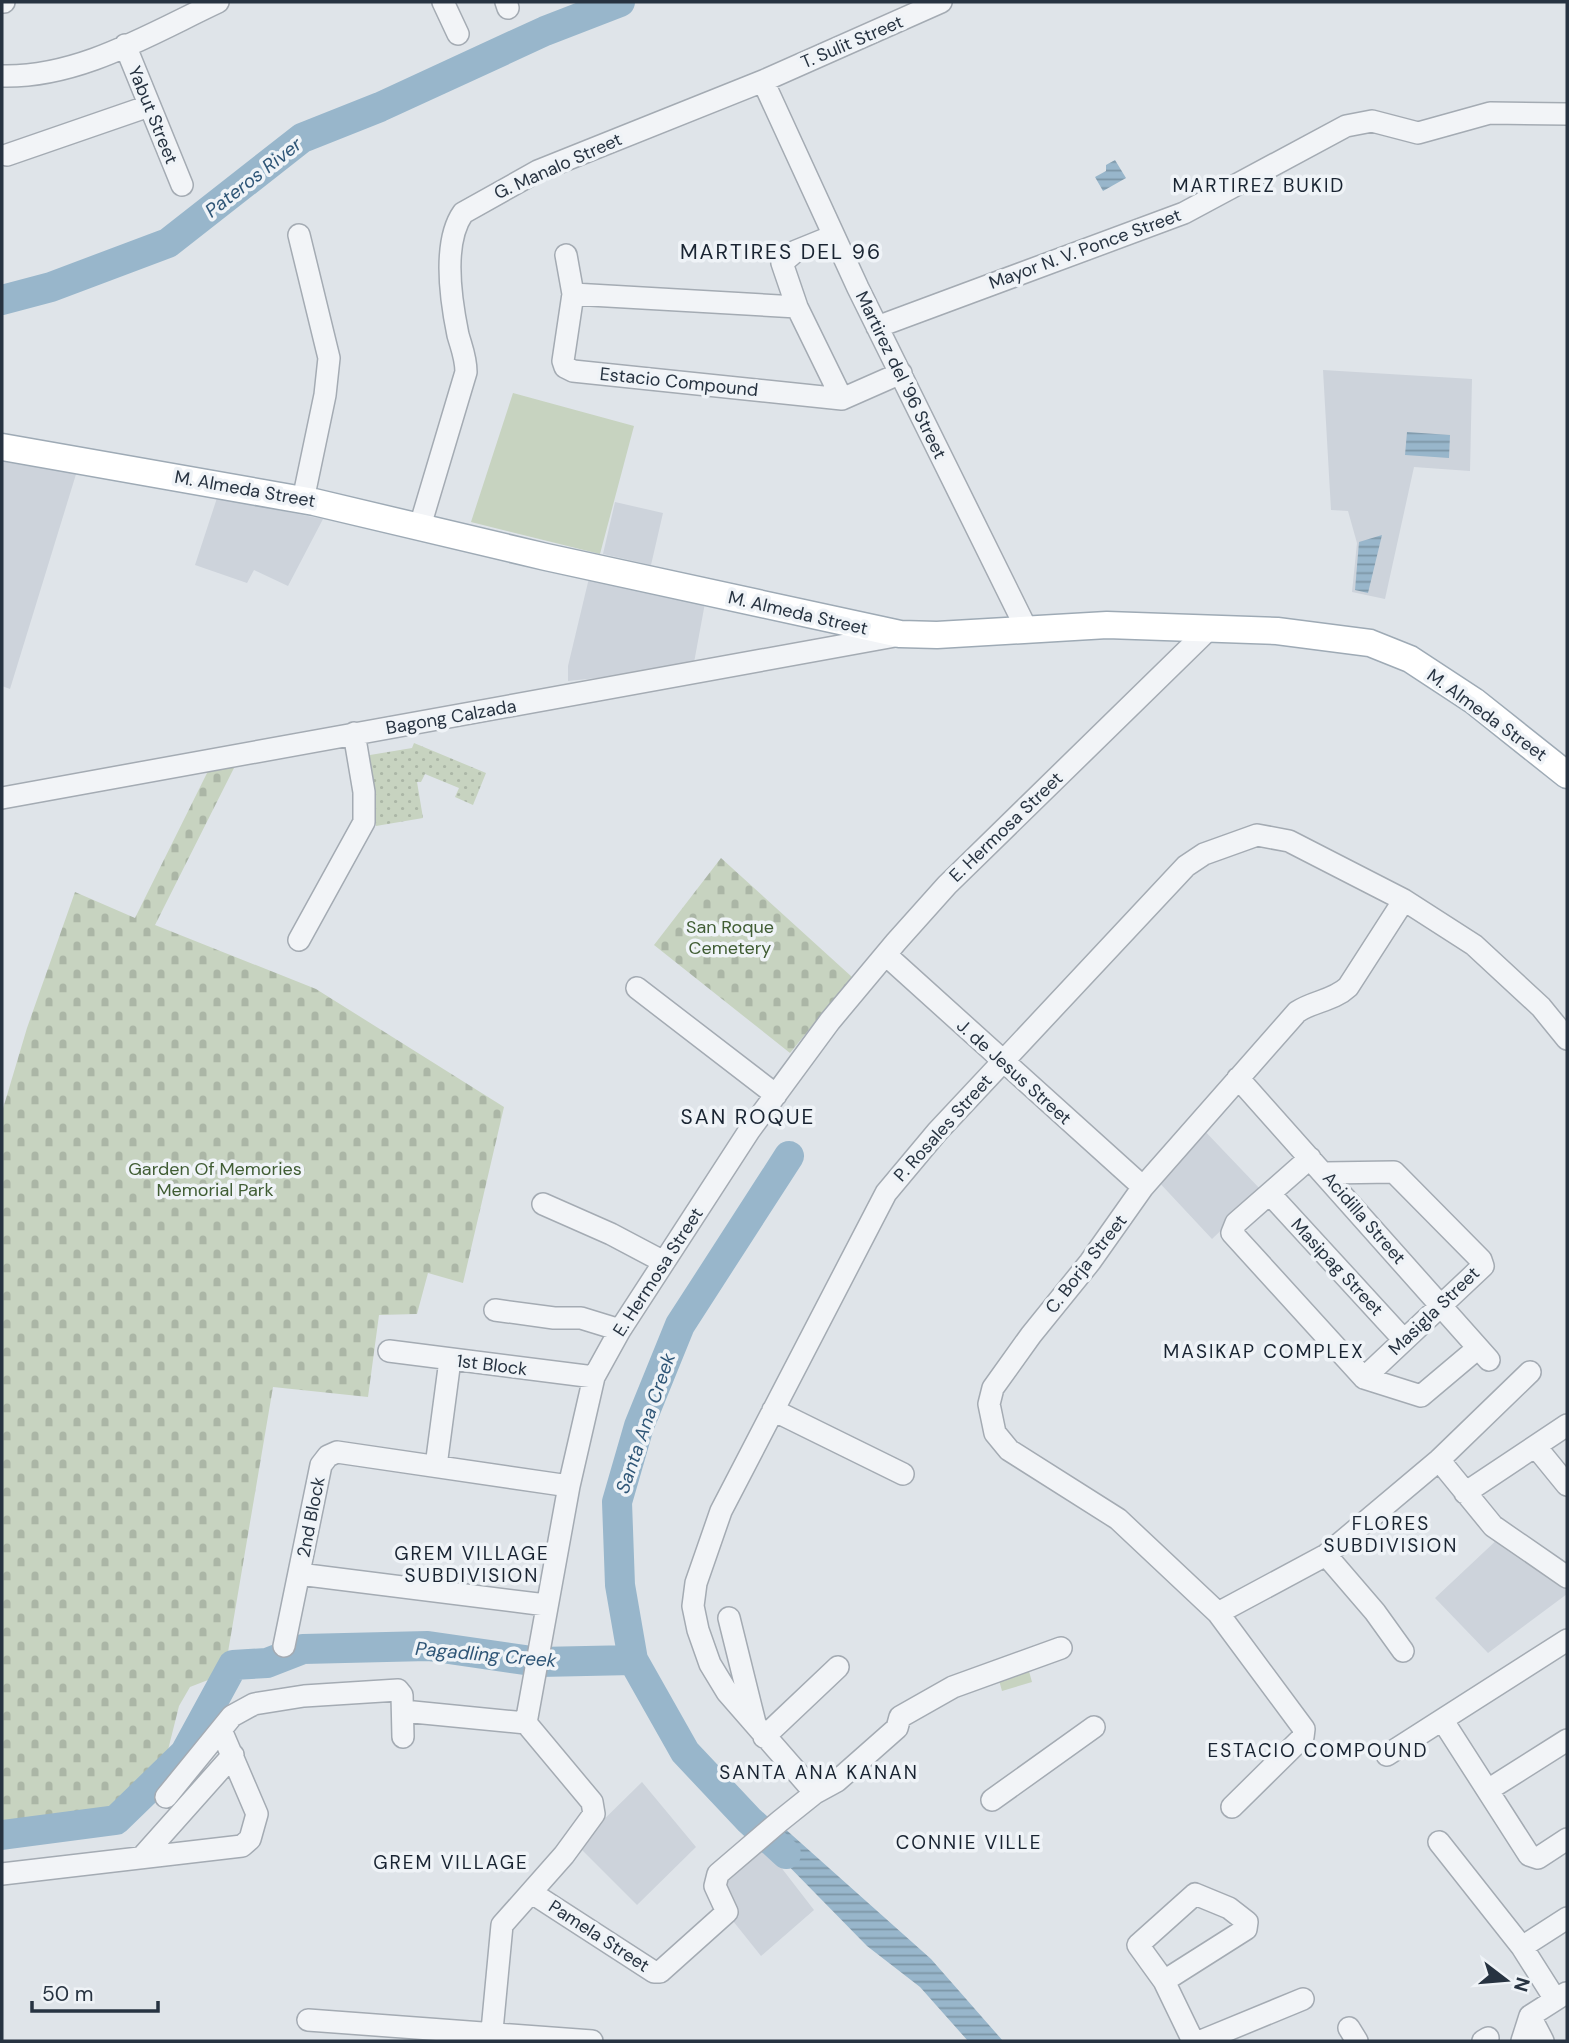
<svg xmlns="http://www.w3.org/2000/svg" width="1569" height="2043" font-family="'DM Sans',sans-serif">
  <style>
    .built { fill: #cdd3db }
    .grass { fill: url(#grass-dots) }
    .cemetery { fill: url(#cemetery-stones) }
    .pitch { fill: #c7d3c0 }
    .water { fill: url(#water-rules) }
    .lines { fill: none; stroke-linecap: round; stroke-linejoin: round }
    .river { stroke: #98b6cb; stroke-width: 30 }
    .minor-casing { stroke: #a4abb3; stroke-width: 24 }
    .major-casing { stroke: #9eaab5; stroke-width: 29 }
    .minor { stroke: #f2f4f7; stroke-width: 21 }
    .major { stroke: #fff; stroke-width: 26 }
    .labels { text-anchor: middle; stroke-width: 7; stroke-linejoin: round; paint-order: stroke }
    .street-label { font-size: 18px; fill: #273341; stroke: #eff3f7 }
    .park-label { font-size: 18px; fill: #405d34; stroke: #eff3f7 }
    .water-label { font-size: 19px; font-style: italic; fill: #2f5677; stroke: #eff3f7 }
    .neighbourhood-label { font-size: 19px; letter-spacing: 2px; fill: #192432; stroke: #eff3f7 }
    .quarter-label { font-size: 21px; letter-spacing: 2px; fill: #192432; stroke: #eff3f7 }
  </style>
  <defs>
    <pattern id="grass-dots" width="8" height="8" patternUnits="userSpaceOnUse" patternTransform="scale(1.75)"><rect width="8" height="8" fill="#c7d3c0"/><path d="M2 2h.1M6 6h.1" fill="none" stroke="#abb6a6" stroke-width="1.8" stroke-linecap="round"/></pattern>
    <pattern id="cemetery-stones" width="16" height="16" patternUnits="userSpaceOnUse" patternTransform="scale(1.75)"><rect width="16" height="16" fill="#c7d3c0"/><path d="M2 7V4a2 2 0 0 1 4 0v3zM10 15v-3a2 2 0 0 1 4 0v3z" fill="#abb6a6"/></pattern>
    <pattern id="water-rules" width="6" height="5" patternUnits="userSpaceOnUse" patternTransform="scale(1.75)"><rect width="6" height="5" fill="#98b6cb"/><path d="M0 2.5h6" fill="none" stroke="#7c95a6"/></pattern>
  </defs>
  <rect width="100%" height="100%" fill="#dfe4e9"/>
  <!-- built -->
  <path class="built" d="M1323 370 1472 379 1470 471 1414 467 1385 599 1352 592 1357 543 1348 511 1331 510Z
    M2 456 77 471 10 689 2 686Z
    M217 498 323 519 288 586 254 570 247 583 195 565Z
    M615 502 663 513 651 565 603 554Z
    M589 578 705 603 693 668 568 681V666Z
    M1200 1126 1262 1191 1212 1239 1155 1178Z
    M1501 1536 1567 1575V1594L1488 1653 1435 1598Z
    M642 1782 696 1847 637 1905 581 1849 587 1836Z
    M763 1844 814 1910 761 1956 729 1916 720 1883Z"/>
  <!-- grass -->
  <path class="grass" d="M414 743 486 773 473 805 455 797 459 788 425 774 421 782H417L423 818 376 826 364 756 412 748Z"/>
  <!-- cemetery -->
  <path class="cemetery" d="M237 762 155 925 316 989 504 1107 463 1283 428 1273 417 1314 379 1315 368 1397 273 1387 226 1664 208 1680 190 1687 179 1706 167 1754 149 1776 105 1813 2 1823V1112L27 1028 75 892 135 918 210 767Z
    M721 858 852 977 790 1053 654 945Z"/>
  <!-- pitch -->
  <path class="pitch" d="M513 393 634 426 600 554 471 522Z
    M1027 1664 1032 1682 1002 1691 997 1673Z"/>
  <!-- water -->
  <path class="water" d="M1115 160 1126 178 1103 191 1095 177 1106 171V165Z
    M1407 432 1450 435 1449 458 1405 455Z
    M1382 535 1368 593 1355 590 1359 542Z
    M783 1827 931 1959 1003 2041H968L920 1987 867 1946 766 1843Z"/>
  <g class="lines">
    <!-- river -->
    <path class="river" d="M2 300 51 287 168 243 302 138 380 107 545 31 620 2
      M2 1835 116 1820 185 1753 233 1665 267 1663 303 1649 428 1646 539 1662 633 1660
      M786 1854 749 1820 685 1752 633 1660 620 1585 617 1502 639 1426 680 1325 789 1156"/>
    <!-- minor casing -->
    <g class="minor-casing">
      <path id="minor" d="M2 2H4
        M443 2 458 34
        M506 2 508 8
        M125 45 182 185
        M2 76C79 78 150 34 218 2
        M763 81 858 288 1026 628
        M7 155 149 106
        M299 235 329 358 325 395 303 500
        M566 255 573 294 563 361 565 367 573 371 842 399 901 373
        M573 294 797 307 842 399
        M797 307 782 263 796 251 833 236
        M877 327 1184 213 1346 126 1372 121 1418 133 1490 113 1567 114
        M420 526 466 372C466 358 462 349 458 335 451 301 442 243 463 213L538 171 763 81 941 2
        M2 798 895 636
        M299 940 364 822V792L354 733
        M886 955 1143 1187
        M637 988 776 1095
        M1238 1078 1489 1360
        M1310 1158 1236 1223 1232 1233 1364 1378 1421 1396 1478 1348
        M1325 1173 1394 1172 1481 1260 1483 1266 1364 1378
        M1270 1194 1404 1340
        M543 1204 611 1234 664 1262
        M495 1310 554 1318H581L620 1330
        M389 1351 594 1377
        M773 1410 903 1474
        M1536 1447 1567 1485
        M1439 1460 1493 1526 1567 1577
        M436 1466 450 1360
        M1465 1493 1567 1425
        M1326 1555 1375 1612 1403 1651
        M299 1574 546 1605
        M1218 1613 1326 1555 1439 1460 1530 1372
        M729 1618 755 1723
        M284 1646 321 1465 328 1456 337 1452 569 1486
        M403 1711 526 1723
        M1443 1721 1529 1855 1538 1858 1567 1839
        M526 1723 569 1486 594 1377 620 1330 749 1131 830 1021 896 942 947 885 1211 627
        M764 1737 838 1667
        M1387 1755 1567 1640
        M1488 1790 1567 1740
        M815 1793 727 1692 710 1664 698 1630 693 1606 696 1583 721 1511 886 1193 937 1132 1186 866 1204 854 1257 835 1289 841 1404 900 1474 945 1541 1007 1567 1039
        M166 1797 232 1716 254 1704 304 1696 398 1690 402 1695 403 1737
        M992 1800 1094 1727
        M1232 1807 1303 1737 1304 1729 1218 1613 1118 1519 1009 1450 995 1433 989 1404 993 1388 1031 1335 1090 1262 1143 1187 1297 1012C1313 1001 1333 1001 1348 987L1404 900
        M1439 1842 1522 1947 1555 1999
        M143 1856 233 1755
        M2 1874 242 1846 250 1839 257 1814 221 1730
        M532 1893 654 1972H660L727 1912 715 1886 718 1874 780 1821 815 1793 837 1781 897 1728 900 1717 953 1687 1061 1648
        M1522 1947 1567 1918
        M1164 1981 1246 1929 1247 1922 1229 1908 1195 1894 1138 1945 1164 1981 1193 2041
        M1530 2016 1566 1993
        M1530 2016 1543 2041
        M308 2020 592 2041
        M1349 2028 1357 2041
        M491 2041 502 1925 564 1855 594 1814 592 1802 526 1723
        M1201 2041 1303 1999
        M1483 2041 1488 2038
        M1522 2041 1530 2016"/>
    </g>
    <!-- major casing -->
    <g class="major-casing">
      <path id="major" d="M2 447 314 502 546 557 900 634 937 635 1107 625 1277 631 1370 643 1410 659 1474 701 1567 775"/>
    </g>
    <!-- minor -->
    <use href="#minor" class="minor"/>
    <!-- major -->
    <use href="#major" class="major"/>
  </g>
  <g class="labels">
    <!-- street labels -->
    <g class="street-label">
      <text transform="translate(852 42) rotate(-23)" y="6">T. Sulit Street</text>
      <text transform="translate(153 115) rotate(68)" y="6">Yabut Street</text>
      <text transform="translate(558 166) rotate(-24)" y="6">G. Manalo Street</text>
      <text transform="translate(1085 249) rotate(-20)" y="6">Mayor N. V. Ponce Street</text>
      <text transform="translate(901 375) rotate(64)" y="6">Martirez del '96 Street</text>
      <text transform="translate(679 382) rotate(6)" y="6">Estacio Compound</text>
      <text transform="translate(245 489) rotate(10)" y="6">M. Almeda Street</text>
      <text transform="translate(798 613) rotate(13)" y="6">M. Almeda Street</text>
      <text transform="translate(1487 715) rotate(36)" y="6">M. Almeda Street</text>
      <text transform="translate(451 717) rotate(-10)" y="6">Bagong Calzada</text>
      <text transform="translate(1006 827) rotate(-44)" y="6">E. Hermosa Street</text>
      <text transform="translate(1014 1072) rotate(42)" y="6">J. de Jesus Street</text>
      <text transform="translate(943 1128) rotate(-48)" y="6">P. Rosales Street</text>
      <text transform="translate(1364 1218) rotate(49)" y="6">Acidilla Street</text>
      <text transform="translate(1086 1264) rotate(-52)" y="6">C. Borja Street</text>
      <text transform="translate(1337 1267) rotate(47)" y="6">Masipag Street</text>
      <text transform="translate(658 1272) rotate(-57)" y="6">E. Hermosa Street</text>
      <text transform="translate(1434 1311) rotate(-44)" y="6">Masigla Street</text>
      <text transform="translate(492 1365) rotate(7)" y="6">1st Block</text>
      <text transform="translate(311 1517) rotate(-79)" y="6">2nd Block</text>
      <text transform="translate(599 1936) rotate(33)" y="6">Pamela Street</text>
    </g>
    <!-- park labels -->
    <g class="park-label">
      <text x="730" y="933">San Roque<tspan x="730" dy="21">Cemetery</tspan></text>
      <text x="215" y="1175">Garden Of Memories<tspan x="215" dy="21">Memorial Park</tspan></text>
    </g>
    <!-- water labels -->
    <g class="water-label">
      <text transform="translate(253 177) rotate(-38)" y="7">Pateros River</text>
      <text transform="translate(645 1423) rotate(-71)" y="7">Santa Ana Creek</text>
      <text transform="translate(486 1654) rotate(5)" y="7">Pagadling Creek</text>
    </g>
    <!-- neighbourhood labels -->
    <g class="neighbourhood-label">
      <text x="1259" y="192">MARTIREZ BUKID</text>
      <text x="1264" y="1358">MASIKAP COMPLEX</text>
      <text x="1391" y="1530">FLORES<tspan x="1391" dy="22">SUBDIVISION</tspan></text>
      <text x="472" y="1560">GREM VILLAGE<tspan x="472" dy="22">SUBDIVISION</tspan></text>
      <text x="1318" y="1757">ESTACIO COMPOUND</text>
      <text x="819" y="1779">SANTA ANA KANAN</text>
      <text x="969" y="1849">CONNIE VILLE</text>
      <text x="451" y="1869">GREM VILLAGE</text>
    </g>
    <!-- quarter labels -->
    <g class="quarter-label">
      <text x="781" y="259">MARTIRES DEL 96</text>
      <text x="748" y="1124">SAN ROQUE</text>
    </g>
  </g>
  <!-- border -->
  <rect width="1569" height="2043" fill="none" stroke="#273341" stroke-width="7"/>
  <!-- north arrow -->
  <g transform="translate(1506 1980) rotate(106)" stroke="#eff3f7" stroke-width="5" paint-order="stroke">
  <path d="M0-5L12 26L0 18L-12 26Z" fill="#273341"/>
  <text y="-10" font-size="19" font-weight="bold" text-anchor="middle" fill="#273341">N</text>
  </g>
  <!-- scale -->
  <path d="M32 2001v10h126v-10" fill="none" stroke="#273341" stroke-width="3.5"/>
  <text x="42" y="2001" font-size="21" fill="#273341" stroke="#eff3f7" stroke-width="5" paint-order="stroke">50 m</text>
</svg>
